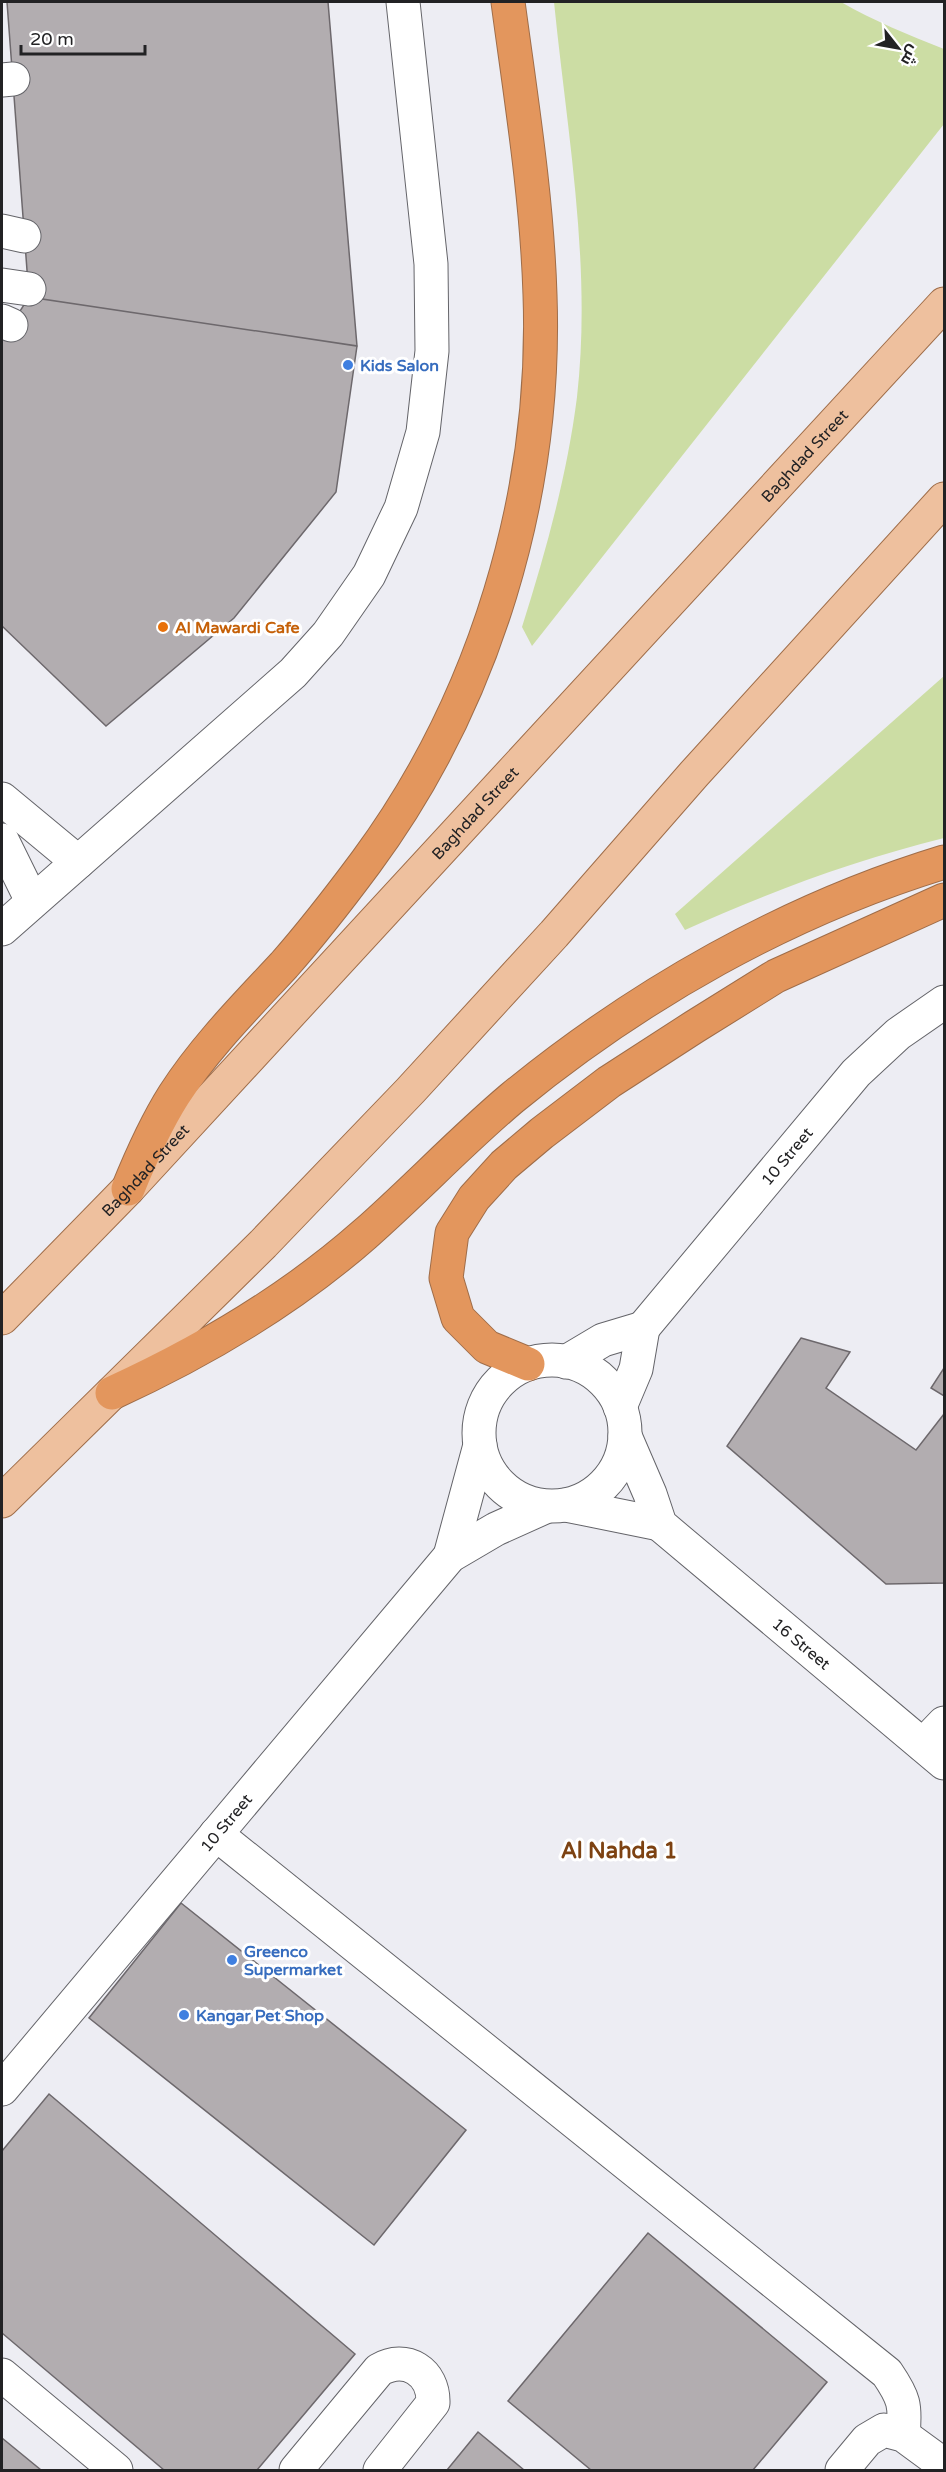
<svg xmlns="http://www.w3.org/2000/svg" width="946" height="2472" font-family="'Varela Round',Cairo,sans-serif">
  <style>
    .green { fill: #ccdda4 }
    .building { fill: #b2adb0; stroke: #6d686c; stroke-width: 1.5 }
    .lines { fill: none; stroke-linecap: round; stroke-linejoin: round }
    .minor-casing { stroke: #646469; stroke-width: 35 }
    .major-casing { stroke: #9f6d49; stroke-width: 35 }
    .highway-casing { stroke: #9f6d49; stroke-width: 35 }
    .minor { stroke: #fff; stroke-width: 33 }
    .major { stroke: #eec09e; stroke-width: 33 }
    .highway { stroke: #e3965d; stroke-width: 33 }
    .shop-dot { fill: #3f7fe0; stroke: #fff; stroke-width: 2 }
    .food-dot { fill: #e8710a; stroke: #fff; stroke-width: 2 }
    .labels { text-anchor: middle; stroke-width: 6; stroke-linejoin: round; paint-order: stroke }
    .shop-label { font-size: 16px; font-weight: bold; fill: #366cbe; stroke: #fff; text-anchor: start }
    .street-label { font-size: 16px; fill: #222224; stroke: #fff }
    .food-label { font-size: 16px; font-weight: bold; fill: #c56008; stroke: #fff; text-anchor: start }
    .district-label { font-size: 22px; font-weight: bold; fill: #7d4212; stroke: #fff }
  </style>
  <rect width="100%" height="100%" fill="#ededf3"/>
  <!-- green -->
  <path class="green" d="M554 2H841C874 21 909 35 944 49V124L532 646 522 627C546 551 567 476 577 397 592 265 567 132 554 2Z
    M944 676V838C855 860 769 892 685 930L675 914Z"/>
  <!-- building -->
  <path class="building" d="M7 2H328L357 346 29 297Z
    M29 297 357 346 336 492 234 618 106 726 2 626V339Z
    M801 1338 850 1352 826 1388 916 1450 944 1414V1583L886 1584 727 1446Z
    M944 1368V1396L931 1388Z
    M181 1903 466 2130 374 2245 89 2018Z
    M49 2094 355 2354 257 2470H164L2 2333V2151Z
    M648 2233 827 2382 753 2470H591L508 2401Z
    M478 2432 524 2470H447Z
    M2 2438 41 2470H2Z"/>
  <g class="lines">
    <!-- minor casing -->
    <g class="minor-casing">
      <g id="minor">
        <path d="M2 80 13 79"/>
        <path d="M2 231 24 236"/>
        <path d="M2 285 29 289"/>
        <path d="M2 321 11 325"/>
        <path d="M2 799 78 862"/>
        <path d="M2 840 32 901"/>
        <path d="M2 929 293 673 328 634 369 575 401 508 423 432 432 351 431 264 403 2"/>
        <path id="s1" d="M643 1328 856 1073 898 1034 944 1002"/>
        <circle cx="552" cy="1433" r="73"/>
        <path d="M566 1362 603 1340 643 1328"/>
        <path d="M620 1407 636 1369 643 1328"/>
        <path id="s2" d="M625 1436 650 1494 660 1524 663 1527 944 1763"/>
        <path d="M566 1505 660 1524"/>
        <path d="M450 1556 480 1445"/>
        <path d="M923 1745 944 1723"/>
        <path d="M216 1834 887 2373C904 2398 906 2405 903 2435"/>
        <path id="s3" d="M2 2089 450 1556 496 1529 545 1507"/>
        <path d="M2 2375 116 2470"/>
        <path d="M296 2470 379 2370C406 2354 434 2372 433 2403L380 2470"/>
        <path d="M842 2470 867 2440 884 2430 903 2435 944 2465"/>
      </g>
    </g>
    <!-- major casing -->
    <g class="major-casing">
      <g id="major">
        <path id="s4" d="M2 1318 128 1189 944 304"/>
        <path d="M2 1501 263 1244 410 1091 554 934 694 774 944 499"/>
      </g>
    </g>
    <!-- highway casing -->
    <g class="highway-casing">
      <path id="highway" d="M128 1189C141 1157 155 1125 174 1095 205 1047 245 1007 284 965 313 932 340 897 366 862 485 701 547 495 540 295 537 197 521 99 508 2
        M528 1364 487 1347 458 1318 446 1278 452 1233 474 1198 504 1165 542 1133 609 1082 694 1027 776 976 944 900
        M112 1393C204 1351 289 1301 365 1234 415 1190 461 1141 512 1098 639 994 787 910 944 862"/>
    </g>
    <!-- minor -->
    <use href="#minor" class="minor"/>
    <!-- major -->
    <use href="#major" class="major"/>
    <!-- highway -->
    <use href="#highway" class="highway"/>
  </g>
  <!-- markers -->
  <g class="shop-dot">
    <circle cx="348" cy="365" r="6"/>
    <circle cx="232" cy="1960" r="6"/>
    <circle cx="184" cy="2015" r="6"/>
  </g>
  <circle class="food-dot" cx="163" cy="627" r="6"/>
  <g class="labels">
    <!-- shop labels -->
    <g class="shop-label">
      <text x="360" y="371">Kids Salon</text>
      <text x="244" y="1957">Greenco<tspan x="244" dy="18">Supermarket</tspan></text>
      <text x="196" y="2021">Kangar Pet Shop</text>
    </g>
    <!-- street labels -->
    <g class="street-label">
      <text dy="6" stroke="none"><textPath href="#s4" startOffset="1178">Baghdad Street</textPath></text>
      <text dy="6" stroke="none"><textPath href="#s4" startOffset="692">Baghdad Street</textPath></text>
      <text dy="6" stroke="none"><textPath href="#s1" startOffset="224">10 Street</textPath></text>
      <text dy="6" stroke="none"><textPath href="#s4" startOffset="206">Baghdad Street</textPath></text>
      <text dy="6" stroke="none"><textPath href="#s2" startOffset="280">16 Street</textPath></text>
      <text dy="6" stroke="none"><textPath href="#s3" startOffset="348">10 Street</textPath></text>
    </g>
    <!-- food labels -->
    <g class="food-label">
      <text x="175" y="633">Al Mawardi Cafe</text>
    </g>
    <!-- district labels -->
    <g class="district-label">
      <text x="619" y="1858">Al Nahda 1</text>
    </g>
  </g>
  <!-- border -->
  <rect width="946" height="2472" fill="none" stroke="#222224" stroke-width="6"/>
  <!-- north arrow -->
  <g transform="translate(898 48) rotate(121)" stroke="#ffffff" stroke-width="4.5" paint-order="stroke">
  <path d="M0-4.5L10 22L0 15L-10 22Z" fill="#222224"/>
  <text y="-9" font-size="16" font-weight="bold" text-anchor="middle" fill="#222224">ش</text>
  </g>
  <!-- scale -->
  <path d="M21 45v9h124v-9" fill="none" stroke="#222224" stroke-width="3"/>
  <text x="30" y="45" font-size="18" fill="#222224" stroke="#ffffff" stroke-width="4.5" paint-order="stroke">20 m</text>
</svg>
